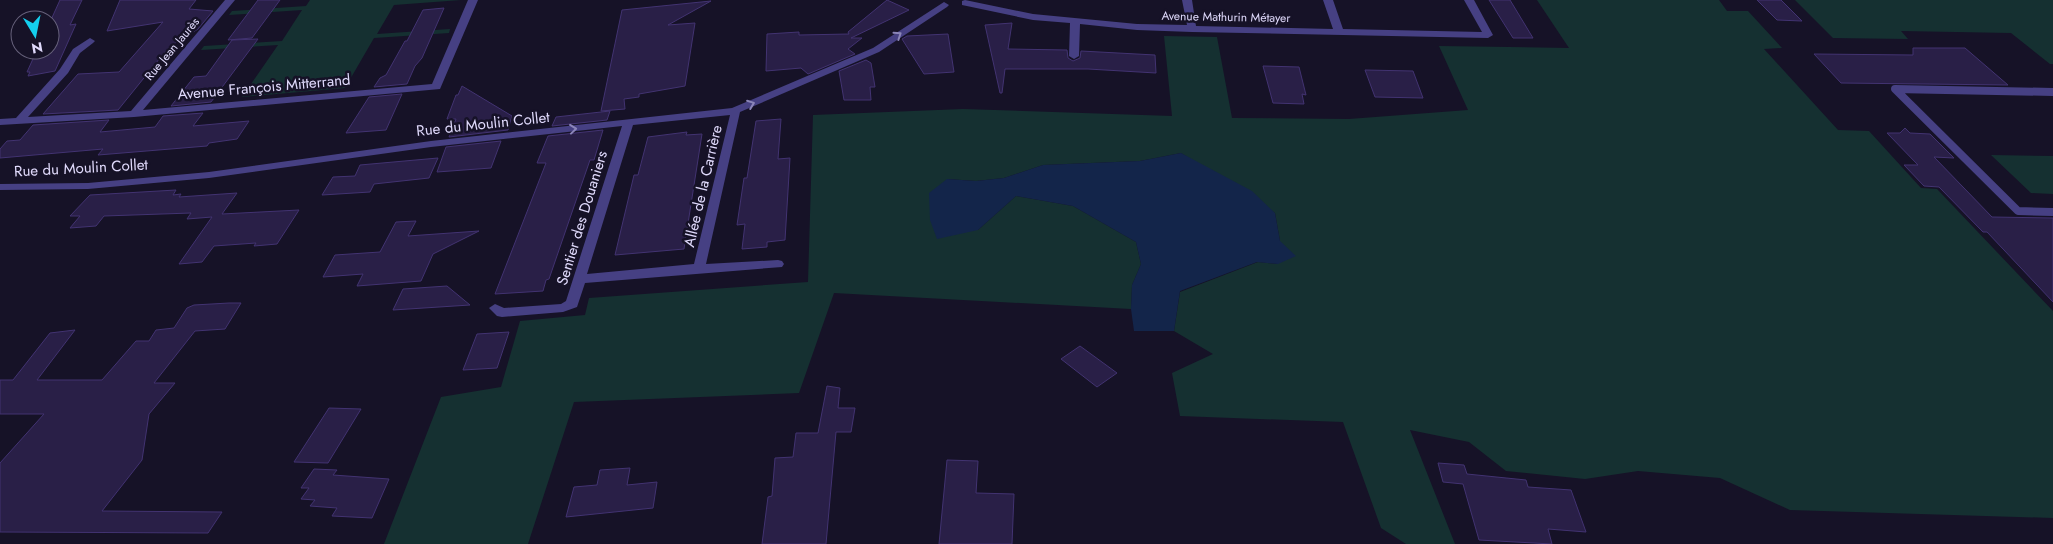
<svg xmlns="http://www.w3.org/2000/svg" width="2053" height="544" font-family="Jost,sans-serif">
  <style>
    .green { fill: #153031 }
    .water { fill: #13254a }
    .building { fill: #291f47; stroke: #423371 }
    .lines { fill: none; stroke-linecap: round; stroke-linejoin: round }
    .service { stroke: #464083; stroke-width: 8 }
    .minor { fill: #464083; fill-rule: evenodd }
    .oneway { stroke: #8b85b9 }
    .labels { text-anchor: middle; stroke-width: 5; stroke-linejoin: round; paint-order: stroke }
    .far-street-label { font-size: 12px; fill: #e0dafc; stroke: #161227 }
    .street-label { font-size: 15px; fill: #e0dafc; stroke: #161227 }
  </style>
  <rect width="100%" height="100%" fill="#161227"/>
  <!-- green -->
  <path class="green" d="M310 0H461L394 5 377 34 450 29 449 33 374 38 345 88 242 97 278 45 201 50 204 46 282 41 302 10 229 15 232 11 306 6Z
    M1537 0H1719L1727 11H1748L1782 48 1764 49 1838 130 1869 131 1921 188 1937 189 2053 311V518L1790 510 1720 478 1638 471 1585 479 1506 471 1469 442 1410 430 1455 544H1406L1381 528 1343 422 1180 416 1172 373 1213 354 1174 331 1180 292 1258 262 1278 264 1280 241 1275 213 1181 153 1140 161 1043 165 1004 178 976 181 947 179 978 230 1016 196 1073 206 1136 242 1141 264 1132 285 1131 309 834 293 799 393 574 402 528 544H384L441 397 501 387 520 321 585 315 589 298 808 282 813 115 963 109 1172 116 1164 36 1217 37 1232 118 1349 119 1468 110 1439 46 1569 48Z
    M1795 0H2053V64H2050L2011 33 1901 31 1908 39 1833 38Z
    M1991 155 2053 156V194L2031 193Z"/>
  <!-- water -->
  <path class="water" d="M1181 153 1252 191 1275 213 1280 241 1296 256 1278 264 1257 262 1180 291 1174 331H1134L1131 309 1132 285 1141 264 1136 242 1073 206 1016 196 978 230 937 239 930 220 929 193 947 179 976 181 1004 178 1043 165 1140 161Z"/>
  <!-- building -->
  <path class="building" d="M60 0H82L70 25 76 24 55 71 28 76 30 72H27L37 50H50V22Z
    M120 0H196L189 9 213 11 198 29 169 47 118 110 43 114 78 74 119 72 163 22 107 31Z
    M258 0H280L252 38 228 40Z
    M887 0 909 10 851 38H862L848 49 855 54 808 74 801 68 766 71 767 34 799 32V35L849 34 848 32Z
    M1489 0H1510L1533 38H1513Z
    M1757 0H1781L1802 21 1777 20Z
    M711 1 668 25 695 23 685 86 639 94V97L624 99 625 109 601 111 622 10Z
    M444 8 422 58 415 66 407 84 374 87 380 78 386 75 405 41H407L423 10Z
    M1012 23 1008 49 1067 50 1068 58 1073 61 1080 58 1081 51 1155 55 1156 73 1088 69H1005L1002 93H1000L985 25Z
    M948 34 954 72 924 74 902 39 907 36Z
    M258 39 211 102 171 106 194 77 206 76 232 40Z
    M1913 48H1965L2008 85 1841 83 1814 54 1913 55Z
    M866 60 871 63 875 87H870L871 100H844L839 71Z
    M1263 66 1299 67 1306 95 1302 94 1304 104 1273 103Z
    M1365 70 1413 71 1423 98 1375 97Z
    M462 86 512 116 508 130 449 137 456 119H447L456 95H458Z
    M402 94 386 130 346 133 369 97Z
    M610 111 607 120 552 126 556 117Z
    M203 113 193 126 249 121 237 139 209 143 207 146 98 155 103 149 0 158V149L7 141 20 140 33 125 109 120 100 132 155 127 163 116Z
    M781 119 778 159 790 158 785 240 767 242V247L742 249 745 224 737 225 744 178H747L756 121Z
    M1905 128 1910 133 1930 134 1954 158 1934 157 1992 217 2053 218V302L1987 232H1983L1939 187 1924 186 1904 165H1918L1887 133H1900Z
    M603 130 594 160H590L549 279 546 280 543 291 495 294 546 163H537L548 136Z
    M687 132 686 135 702 134 684 249 615 255 634 175H638L648 137Z
    M501 141 491 168 437 172 446 147Z
    M438 158 429 178 374 184 370 192 322 195 333 177 355 176 360 165Z
    M176 190 173 195 181 194 179 197 237 193 222 214 299 210 277 244 254 246 256 243 214 246 202 262 179 264 212 217 187 219 191 213 104 216 96 226 70 228 80 216H70L90 195Z
    M416 221 408 236 479 231 433 254 421 281 357 286 363 274 323 277 335 255 380 252 396 222Z
    M447 286 470 305 393 310 403 289Z
    M229 303H241L225 329 195 331 154 383H175L149 414 142 460 102 511 222 512 208 533 0 532V463L44 414H0V380H13L50 333 75 330 37 380H102L136 341H149L156 330 174 328 187 308 194 305Z
    M509 332 497 368 463 370 477 334Z
    M1080 346 1117 373 1097 387 1061 359Z
    M827 386 840 388 838 408H855L851 432H836L826 544H762L768 497 772 496 775 458 793 457 796 433H818Z
    M329 408 361 409 328 463 294 462Z
    M947 460 978 461 976 493 1014 494 1012 544H939Z
    M1438 463 1464 465 1467 474 1526 480 1528 487 1571 490 1586 532 1548 529 1552 544 1479 540 1463 484 1443 482Z
    M630 468 627 485 657 482 653 508 566 517 574 487 597 485 600 470Z
    M314 469 337 470 333 475 389 479 372 518 332 516 337 508 310 506 315 500 301 499 309 488H301Z"/>
  <g class="lines">
    <!-- service -->
    <path class="service" d="M2053 92 1895 89 2018 211 2053 212"/>
    <!-- minor -->
    <path class="minor" d="M225 0H235L143 110 432 84 468 0H478L440 89 134 117 0 125V119L16 118 60 69 73 49 90 38 95 41 93 43 80 53 68 73 28 117 131 111Z
      M965 0 1033 14 1137 24 1187 25 1182 0H1192L1196 26 1333 29 1323 0H1333L1343 29 1482 32 1464 0H1474L1493 35 1488 38 1192 32 1137 30 1080 24 1079 56 1074 59 1069 56 1070 23 1033 20 962 5V1Z
      M944 2 949 5 947 7 879 52 740 112 706 264 778 260 782 261 784 264 782 267 585 283 577 307 563 312 502 317 497 316 489 308 495 304 504 308 561 304 566 301 622 126 431 147 209 178 88 189 0 190V184L88 183 209 172 431 141 732 108 873 48ZM730 115 694 264 587 274 633 125Z"/>
  </g>
  <!-- one-way arrows -->
  <defs><path id="oneway-chevron" d="M-2-3.5L2.5 0L-2 3.5" fill="none" stroke-width="1.6" stroke-linecap="round" stroke-linejoin="round" transform="scale(1.25)"/></defs>
  <g class="oneway">
    <use href="#oneway-chevron" transform="translate(898 35) rotate(-34)"/>
    <use href="#oneway-chevron" transform="translate(751 104) rotate(-21)"/>
    <use href="#oneway-chevron" transform="translate(573 129) rotate(-6)"/>
  </g>
  <g class="labels">
    <!-- far-street labels -->
    <g class="far-street-label">
      <text transform="translate(1226 17) rotate(1)" y="4">Avenue Mathurin Métayer</text>
      <text transform="translate(172 49) rotate(-50)" y="4">Rue Jean Jaurès</text>
    </g>
    <!-- street labels -->
    <g class="street-label">
      <text transform="translate(264 87) rotate(-5)" y="5">Avenue François Mitterrand</text>
      <text transform="translate(483 124) rotate(-6)" y="5">Rue du Moulin Collet</text>
      <text transform="translate(81 168) rotate(-3)" y="5">Rue du Moulin Collet</text>
      <text transform="translate(703 186) rotate(-77)" y="5">Allée de la Carrière</text>
      <text transform="translate(582 218) rotate(-73)" y="5">Sentier des Douaniers</text>
    </g>
  </g>
  <!-- north arrow -->
  <g transform="translate(35 35) rotate(170)"><circle r="24" fill="#161227" stroke="#67627c"/>
  <path d="M0-4L9 19L0 12L-9 19Z" fill="#14cfee"/>
  <text y="-8" font-size="14" font-weight="bold" text-anchor="middle" fill="#e0dafc">N</text>
  </g>
</svg>
